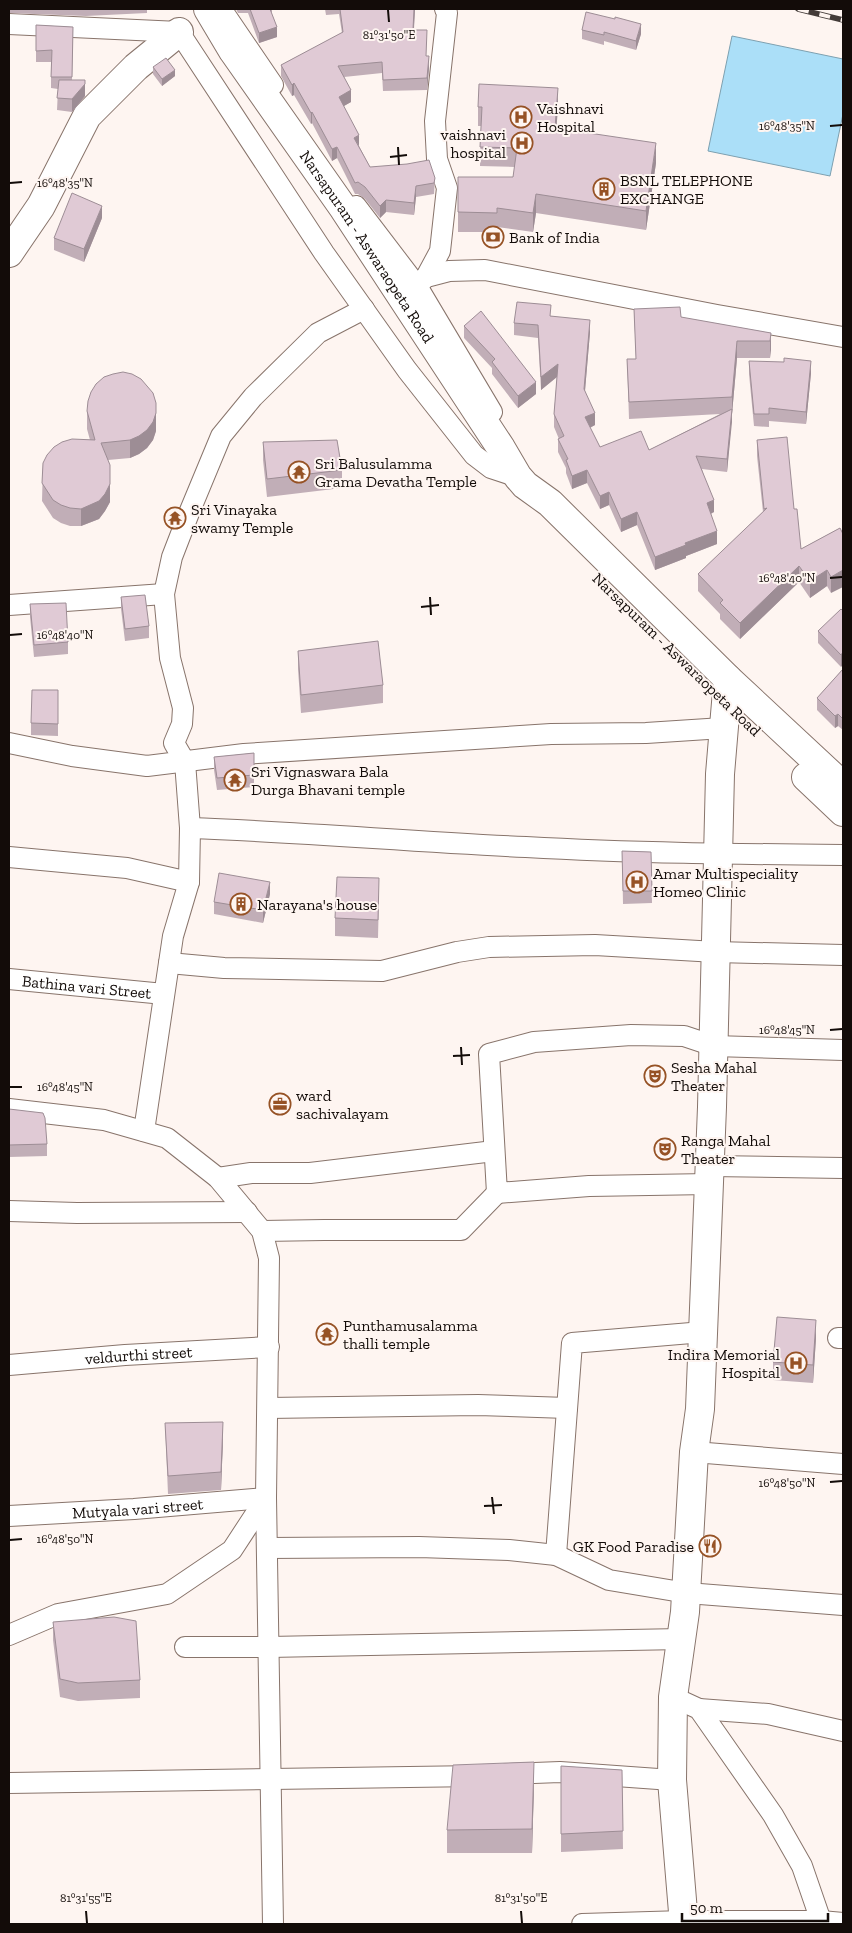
<svg xmlns="http://www.w3.org/2000/svg" width="852" height="1933" font-family="'Zilla Slab',serif">
  <style>
    .water { fill: #abdff8; stroke: #7da0b0 }
    .lines { fill: none; stroke-linecap: round; stroke-linejoin: round }
    .street-casing { stroke: #88746b; stroke-width: 22 }
    .secondary-casing { stroke: #88746b; stroke-width: 30 }
    .primary-casing { stroke: #88746b; stroke-width: 30 }
    .street { stroke: #fff; stroke-width: 20 }
    .secondary { stroke: #fff; stroke-width: 28 }
    .primary { stroke: #fff; stroke-width: 28 }
    .rail-casing { stroke: #433b38; stroke-width: 5.5 }
    .rail { stroke: #fef5f1; stroke-width: 4; stroke-dasharray: 11; stroke-linecap: butt }
    .wall { fill: #c1aeb7 }
    .shaded-wall { fill: #9d8d95 }
    .building { fill: #e0cad5; stroke: #9d8d95 }
    .ticks { fill: none; stroke: #130c09; stroke-width: 2 }
    .labels { text-anchor: middle; stroke-width: 4; stroke-linejoin: round; paint-order: stroke }
    .poi-label { font-size: 16px; fill: #130c09; stroke: #fef5f1; text-anchor: start }
    .street-label { font-size: 16px; fill: #130c09; stroke: #fef5f1 }
    .ticks-label { font-size: 12px; text-anchor: middle; fill: #130c09; stroke: #fef5f1; stroke-width: 4; stroke-linejoin: round; paint-order: stroke }
  </style>
  <rect width="100%" height="100%" fill="#fef5f1"/>
  <!-- water -->
  <path class="water" d="M732 36 843 59V114L830 176 708 151Z"/>
  <g class="lines">
    <!-- street casing -->
    <g class="street-casing">
      <g id="street">
        <path d="M226 16 273 85"/>
        <path d="M9 24 179 32 324 253 407 370 474 455 491 468 518 477V473"/>
        <path d="M356 206 417 286"/>
        <path d="M426 277 440 251 447 188 437 159 435 121 447 13 445 9"/>
        <path d="M492 412 417 286 426 277 449 271 485 270 717 315 843 337"/>
        <path d="M9 605 164 594"/>
        <path d="M9 743 72 756 147 766 244 754 551 734 646 733 723 728"/>
        <path d="M190 828C302 832 414 842 526 847 631 853 737 854 843 855"/>
        <path d="M9 857 127 868 189 882"/>
        <path d="M169 963 224 968 382 971 457 952 489 947 595 945 716 952 843 955"/>
        <path id="s1" d="M9 979 164 994"/>
        <path d="M9 1109 104 1120 167 1138 218 1178 262 1231 269 1258 266 1498 273 1924"/>
        <path d="M144 1131 173 936 189 882 190 828 185 762 174 743 182 724 183 708 170 658 164 594 172 557 189 513 221 436 253 397 318 333 364 309"/>
        <path d="M710 1166 843 1168"/>
        <path d="M218 1178 251 1173H310L494 1151"/>
        <path d="M709 1184 589 1186 497 1193 489 1054 534 1042 631 1035 684 1036 714 1046 843 1050"/>
        <path d="M9 1211 77 1213 247 1212"/>
        <path d="M262 1231 324 1230H461L497 1193"/>
        <path d="M838 1338H843"/>
        <path id="s2" d="M9 1365 125 1355 269 1347"/>
        <path d="M268 1408 478 1405 567 1408"/>
        <path d="M694 1452 843 1464"/>
        <path id="s3" d="M9 1516 134 1509 266 1498"/>
        <path d="M267 1548 419 1547 509 1550 556 1555 609 1580 687 1593 843 1605"/>
        <path d="M556 1555 572 1343 703 1332"/>
        <path d="M9 1635 58 1614 167 1594 232 1550 266 1498"/>
        <path d="M185 1647H269L682 1639"/>
        <path d="M673 1697 699 1709 773 1815 802 1866 822 1924"/>
        <path d="M699 1709 768 1714 843 1731"/>
        <path d="M507 1774 560 1772 672 1780"/>
        <path d="M9 1783 478 1776"/>
        <path d="M582 1924 684 1921H821L843 1923"/>
      </g>
    </g>
    <!-- secondary casing -->
    <g class="secondary-casing">
      <path id="secondary" d="M9 253 41 206 87 116 136 67 179 32
        M684 1924 672 1780 673 1697 685 1612 694 1452 700 1409 712 1107 720 774 728 679"/>
    </g>
    <!-- primary casing -->
    <g class="primary-casing">
      <g id="primary">
        <path id="s4" d="M208 9 233 51 344 209 501 448 518 477 525 485 550 503 728 679 843 786"/>
        <path d="M806 777 843 812"/>
      </g>
    </g>
    <!-- street -->
    <use href="#street" class="street"/>
    <!-- secondary -->
    <use href="#secondary" class="secondary"/>
    <!-- primary -->
    <use href="#primary" class="primary"/>
    <!-- rail casing -->
    <g class="rail-casing">
      <path id="rail" d="M798 9 843 20"/>
    </g>
    <!-- rail -->
    <use href="#rail" class="rail"/>
  </g>
  <!-- wall -->
  <path class="wall" d="M9 9H147V13L86 16 9 13Z
    M236 9H272V12H271L277 37 259 43 248 13H238Z
    M325 9H415L414 30 426 56 429 68 427 90 383 91 382 73 344 77 351 102 343 106 359 146 370 167 435 178 434 194 416 197 414 215 386 212 380 218 365 199 358 194H355L337 158 332 161 312 123 311 124 294 95 292 96 281 76V65L342 33 339 14 326 15Z
    M36 25 73 27 72 80H85V96L72 112 57 110 58 89 51 88V62H36Z
    M582 30 641 34 636 50 604 41V45L582 39Z
    M153 67 175 76 162 86 153 74Z
    M478 107H558L556 129 656 163 646 230 536 213 533 232 497 227V232H458V177H513L515 167 480 166 481 126H478Z
    M102 218 84 262 54 250V238Z
    M634 309 771 333 770 358H737L732 414 727 472 702 469 714 512 711 514 717 544 686 556V558L655 570 637 525 621 532 609 505 600 509 587 483 572 489 566 473V468L558 452V439H559L554 427V414L557 377 541 390 538 338 514 335V323L551 316 590 332 585 391 595 425 590 428 600 447 649 450 720 414 629 419 627 359H636Z
    M464 326 536 394 518 408 492 374V368L464 338Z
    M749 361 811 373 806 424 769 421V427L754 426 749 374Z
    M87 411 156 431 153 440 147 448 139 454 130 458 108 460 110 483V502L105 511 99 519 81 526H70L61 523 53 518 42 501 43 463 90 440 87 429Z
    M757 440 794 509 801 549 840 528 831 593 827 586 810 598 799 582 740 639 720 619V614L698 591V574L763 512 757 456Z
    M263 442 342 470V488L267 497 263 460Z
    M121 597 149 626V638L125 641 121 609Z
    M30 604 68 642V654L34 657 30 617Z
    M843 611V664L841 667 818 643V631Z
    M298 651 383 685V703L301 713 298 669Z
    M843 669V730L838 726 835 728 817 710V698Z
    M58 690V736L31 735V723Z
    M254 753V787L217 790 214 770V757Z
    M622 851 651 852 652 903 623 904Z
    M270 894 263 923 214 914V902Z
    M379 896 378 938 335 936V918Z
    M9 1109 47 1144V1156L9 1157Z
    M816 1338 813 1383 773 1380V1362Z
    M165 1423 223 1439 221 1490 168 1494Z
    M53 1622 140 1680V1698L78 1701 60 1697 53 1640Z
    M561 1766 622 1770 623 1849 561 1852Z
    M534 1785 532 1853H447V1830Z"/>
  <!-- shaded-wall -->
  <path class="shaded-wall" d="M414 9H415L413 41V30Z
    M641 24V34L636 50V41Z
    M277 27V37L259 43V33Z
    M429 56V68L427 90V78Z
    M175 70V76L162 86V79Z
    M294 83V95L292 96V85Z
    M85 84V96L72 112V99Z
    M558 88V107L555 148V128Z
    M351 90V102L339 109V97Z
    M312 112V123L311 124V113Z
    M359 135V146L354 138Z
    M656 143V163L646 230V211Z
    M337 147V158L332 161V149Z
    M416 186V197L414 215V203Z
    M536 194V213L533 232V213Z
    M386 200V212L380 218V206Z
    M102 206V218L84 262V249Z
    M590 320V332L584 402V389Z
    M771 333V350L770 358V341Z
    M737 341V358L732 414V397Z
    M811 361V373L806 424V412Z
    M558 364V376L541 390V377Z
    M536 382V394L518 408V396Z
    M156 403V431L153 440 147 448 139 454 130 458V440Z
    M732 409V422L727 472V459Z
    M595 413V425L585 430V417Z
    M110 465V502L105 511 99 519 81 526V509Z
    M587 470V483L572 489V476Z
    M609 492V505L600 509V496Z
    M714 500V512L707 515V503Z
    M637 512V525L621 532V519Z
    M717 531V544L686 556V558L655 570V557L685 543Z
    M799 566V582L740 639V623Z
    M827 570V586L810 598V581Z
    M843 570V587L831 593V577Z
    M843 652V664L841 667V655Z
    M838 714V726L835 728V716Z
    M270 882V894L263 923V910Z
    M816 1320V1338L813 1383V1365Z
    M223 1422V1439L221 1490V1472Z
    M534 1762V1785L532 1853V1829Z"/>
  <!-- building -->
  <path class="building" d="M250 9H270L277 27 259 33Z
    M340 9H414L413 30H427L426 56H429L427 78 383 80 382 62 338 66 351 90 339 97 359 135 354 138 370 167 407 164 429 160 435 178 434 183 416 186 414 203 386 200 380 206 365 187 358 182 355 183 337 147 332 149 312 112 311 113 294 83 292 85 281 65 343 32Z
    M586 12 615 19V17L641 24 636 41 604 32V35L582 30Z
    M36 25 73 27 72 77H51L52 50 36 51Z
    M166 58 175 70 162 79 153 67Z
    M59 80H85V84L72 99 57 98Z
    M479 84 558 88 555 128 656 143 646 211 536 194 533 213 497 208V213L458 212V177H513L517 148 480 147 482 107H478Z
    M72 193 102 206 84 249 54 238Z
    M517 302 551 305 550 316 590 320 584 389 595 413 585 417 600 447 641 431 649 450 732 409 727 459 696 456 714 500 707 503 717 531 685 543 686 545 655 557 637 512 621 519 609 492 600 496 587 470 572 476 566 460 568 459 558 439 564 436 554 414 558 364 541 377 538 325 514 323Z
    M680 307 681 317 771 333 770 341H737L732 397 629 402 627 359H636L634 309Z
    M481 311 536 382 518 396 492 362 495 359 464 326Z
    M784 358 811 361 806 412 769 408V414H754L749 361 784 362Z
    M123 372 132 374 141 379 153 393 156 403V413L153 422 147 430 139 436 130 440 101 443 110 465V484L105 494 99 501 81 509 70 508 61 505 53 500 42 483 43 463 47 455 54 447 62 442 72 439 95 440 87 411 88 401 91 392 96 384 104 377 113 374Z
    M787 437 794 509H797L801 549 840 528 843 534V570L831 577 827 570 810 581 799 566 740 623 720 603 723 600 698 574 767 508 764 509 757 440Z
    M337 440 342 470 267 479 263 442Z
    M145 595 149 626 125 629 121 597Z
    M66 603 68 642 34 645 30 604Z
    M841 609 843 611V652L841 655 818 631Z
    M378 641 383 685 301 695 298 651Z
    M843 669V719L838 714 835 716 817 698Z
    M32 690H58V724L31 723Z
    M254 753V775L217 778 214 757Z
    M622 851 651 852 652 891H623Z
    M219 873 270 882 263 910 214 902Z
    M337 877 379 878 378 920 335 918Z
    M9 1109 43 1113 45 1118 47 1144 9 1145Z
    M777 1317 816 1320 813 1365 773 1362Z
    M223 1422 221 1472 168 1476 165 1423Z
    M114 1617 136 1621 140 1680 78 1683 60 1679 53 1622Z
    M534 1762 532 1829 447 1830 453 1765Z
    M561 1766 622 1770 623 1831 561 1834Z"/>
  <!-- ticks -->
  <path class="ticks" d="M388 10 389 22M830 126 842 125M398 147 399 165M390 157 407 155M10 183 22 182M830 578 842 577M430 597 431 615M421 607 439 605M10 635 22 634M830 1030 842 1029M461 1047 462 1065M453 1056 470 1055M10 1087H22M830 1482 842 1481M492 1497 494 1514M484 1506 502 1505M10 1540 22 1539M86 1911 87 1923M521 1911 522 1923"/>
  <!-- icons -->
  <defs>
    <g id="hospital-ring" transform="scale(1.125)"><circle r="9.5" fill="#fef5f1" stroke="#965225" stroke-width="1.5"/><path d="M-5-5h3v3.5h4V-5h3V5h-3V1.5h-4V5h-3Z" fill="#965225"/></g>
    <g id="building-ring" transform="scale(1.125)"><circle r="9.5" fill="#fef5f1" stroke="#965225" stroke-width="1.5"/><path d="M-4-6H4V6H1V3H-1V6H-4ZM-2.5-4.3h1.7v1.8h-1.7ZM.8-4.3h1.7v1.8H.8ZM-2.5-1h1.7V.8h-1.7ZM.8-1h1.7V.8H.8Z" fill="#965225"/></g>
    <g id="bank-ring" transform="scale(1.125)"><circle r="9.5" fill="#fef5f1" stroke="#965225" stroke-width="1.5"/><path d="M-6-4H6V4H-6ZM0-2.3a2.3 2.3 0 1 0 0 4.6a2.3 2.3 0 1 0 0-4.6Z" fill="#965225"/></g>
    <g id="temple-ring" transform="scale(1.125)"><circle r="9.5" fill="#fef5f1" stroke="#965225" stroke-width="1.5"/><path d="M0-6L5-2H3V0L6.5 2.5H4V6H1.5V3h-3V6H-4V2.5H-6.5L-3 0V-2H-5Z" fill="#965225"/></g>
    <g id="theatre-ring" transform="scale(1.125)"><circle r="9.5" fill="#fef5f1" stroke="#965225" stroke-width="1.5"/><path d="M-5-5.5Q0-4 5-5.5V0Q5 5 0 6Q-5 5-5 0ZM-3.3-2.5H-1v1.5H-3.3ZM1-2.5H3.3v1.5H1ZM-2.8 1Q0 5.5 2.8 1Z" fill="#965225"/></g>
    <g id="office-ring" transform="scale(1.125)"><circle r="9.5" fill="#fef5f1" stroke="#965225" stroke-width="1.5"/><path d="M-6-3h4V-5.5h4V-3h4V5H-6ZM-1-4.5V-3h2v-1.5ZM-6 0V1H6V0Z" fill="#965225"/></g>
    <g id="restaurant-ring" transform="scale(1.125)"><circle r="9.5" fill="#fef5f1" stroke="#965225" stroke-width="1.5"/><path d="M-5-6h1v4h1v-4h1v4h1v-4h1v5L-1.5 .5V6h-2V.5L-5-1ZM5-6V6H3V1.5H1.5Q1.5-4 5-6Z" fill="#965225"/></g>
  </defs>
  <g fill-rule="evenodd">
    <use href="#hospital-ring" x="521" y="117"/>
    <use href="#hospital-ring" x="522" y="143"/>
    <use href="#building-ring" x="604" y="189"/>
    <use href="#bank-ring" x="493" y="237"/>
    <use href="#temple-ring" x="299" y="472"/>
    <use href="#temple-ring" x="175" y="518"/>
    <use href="#temple-ring" x="235" y="780"/>
    <use href="#hospital-ring" x="637" y="882"/>
    <use href="#building-ring" x="241" y="904"/>
    <use href="#theatre-ring" x="655" y="1076"/>
    <use href="#office-ring" x="280" y="1104"/>
    <use href="#theatre-ring" x="665" y="1149"/>
    <use href="#temple-ring" x="327" y="1334"/>
    <use href="#hospital-ring" x="796" y="1363"/>
    <use href="#restaurant-ring" x="710" y="1546"/>
  </g>
  <g class="labels">
    <!-- poi labels -->
    <g class="poi-label">
      <text x="537" y="114">Vaishnavi<tspan x="537" dy="18">Hospital</tspan></text>
      <text x="506" y="140" text-anchor="end">vaishnavi<tspan x="506" dy="18">hospital</tspan></text>
      <text x="620" y="186">BSNL TELEPHONE<tspan x="620" dy="18">EXCHANGE</tspan></text>
      <text x="509" y="243">Bank of India</text>
      <text x="315" y="469">Sri Balusulamma<tspan x="315" dy="18">Grama Devatha Temple</tspan></text>
      <text x="191" y="515">Sri Vinayaka<tspan x="191" dy="18">swamy Temple</tspan></text>
      <text x="251" y="777">Sri Vignaswara Bala<tspan x="251" dy="18">Durga Bhavani temple</tspan></text>
      <text x="653" y="879">Amar Multispeciality<tspan x="653" dy="18">Homeo Clinic</tspan></text>
      <text x="257" y="910">Narayana's house</text>
      <text x="671" y="1073">Sesha Mahal<tspan x="671" dy="18">Theater</tspan></text>
      <text x="296" y="1101">ward<tspan x="296" dy="18">sachivalayam</tspan></text>
      <text x="681" y="1146">Ranga Mahal<tspan x="681" dy="18">Theater</tspan></text>
      <text x="343" y="1331">Punthamusalamma<tspan x="343" dy="18">thalli temple</tspan></text>
      <text x="780" y="1360" text-anchor="end">Indira Memorial<tspan x="780" dy="18">Hospital</tspan></text>
      <text x="694" y="1552" text-anchor="end">GK Food Paradise</text>
    </g>
    <!-- street labels -->
    <g class="street-label">
      <text dy="6" stroke="none"><textPath href="#s4" startOffset="286">Narsapuram - Aswaraopeta Road</textPath></text>
      <text transform="translate(677 654) rotate(44)" y="6">Narsapuram - Aswaraopeta Road</text>
      <text dy="6" stroke="none"><textPath href="#s1" startOffset="78">Bathina vari Street</textPath></text>
      <text dy="6" stroke="none"><textPath href="#s2" startOffset="130">veldurthi street</textPath></text>
      <text dy="6" stroke="none"><textPath href="#s3" startOffset="129">Mutyala vari street</textPath></text>
    </g>
  </g>
  <g class="ticks-label">
    <text x="389" y="39">81°31'50"E</text>
    <text x="787" y="130">16°48'35"N</text>
    <text x="65" y="187">16°48'35"N</text>
    <text x="787" y="582">16°48'40"N</text>
    <text x="65" y="639">16°48'40"N</text>
    <text x="787" y="1034">16°48'45"N</text>
    <text x="65" y="1091">16°48'45"N</text>
    <text x="787" y="1487">16°48'50"N</text>
    <text x="65" y="1543">16°48'50"N</text>
    <text x="86" y="1902">81°31'55"E</text>
    <text x="521" y="1902">81°31'50"E</text>
  </g>
  <!-- border -->
  <rect width="852" height="1933" fill="none" stroke="#130c09" stroke-width="20"/>
  <!-- scale -->
  <path d="M682 1913v8h146v-8" fill="none" stroke="#130c09" stroke-width="2.5"/>
  <text x="690" y="1913" font-size="15" fill="#130c09" stroke="#fef5f1" stroke-width="4" paint-order="stroke">50 m</text>
</svg>
